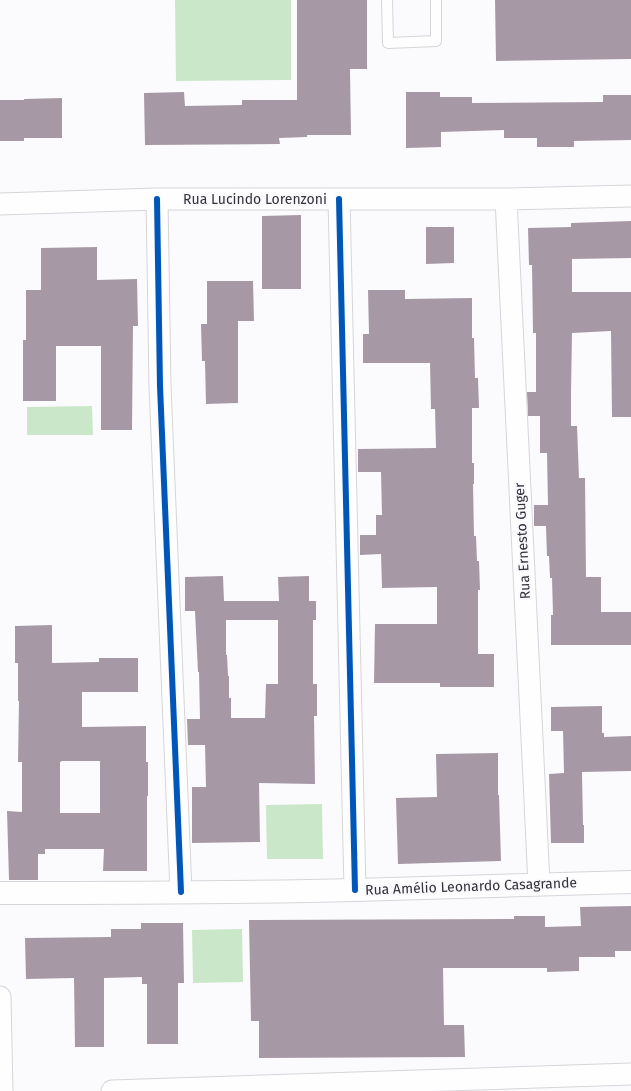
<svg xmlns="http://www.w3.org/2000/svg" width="631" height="1091" font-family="'Fira Sans',sans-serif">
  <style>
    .green { fill: #cbe7c9 }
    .building { fill: #a699a5; fill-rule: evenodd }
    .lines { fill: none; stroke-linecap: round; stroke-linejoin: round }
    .lane-casing { stroke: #d6d6da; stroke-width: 12 }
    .street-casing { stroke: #d6d6da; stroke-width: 23 }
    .secondary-casing { stroke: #d6d6da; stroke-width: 24 }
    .lane { stroke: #fefeff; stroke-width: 10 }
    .street { stroke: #fefeff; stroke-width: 21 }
    .secondary { stroke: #fefeff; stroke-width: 22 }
    .cycleway-casing { stroke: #fafafe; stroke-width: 8 }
    .cycleway { stroke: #0057b8; stroke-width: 6 }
    .labels { text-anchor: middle; stroke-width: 4; stroke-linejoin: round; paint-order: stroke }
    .street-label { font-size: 14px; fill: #333139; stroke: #fafafe }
  </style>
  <rect width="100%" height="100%" fill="#fbfbfd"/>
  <!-- green -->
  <path class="green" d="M175 0H291V80L176 81Z
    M92 406 93 435H27V407Z
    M322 804 323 859H267L266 805Z
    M242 929 243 982 193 983 192 930Z"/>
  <!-- building -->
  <path class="building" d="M297 0H367V69H350L351 135H307V137L279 138 280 144 145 145 144 93 184 92 185 106 242 105V100H297Z
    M495 0H631V59L496 61Z
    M406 92H440V97H472V103L603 102V95H631V140L574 141V147H537V138H504V130L441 132V147L406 148Z
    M62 98V138H24V141H0V100H24V99Z
    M301 215V289H262V216Z
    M631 221V258L572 259V292H631V417H612L611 331 572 333 571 392V426H577L579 478H585L586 577H601V612H631V645H551V615H553L552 578H550L549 556H547L546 526H534V505H548L547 453H540V416H528L527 392H536V333H533L532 265H529L528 228 571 227V223Z
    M426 227H454V263L426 264Z
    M97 247V280L137 279 138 326H133L132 430H101V346H56V401H23V340H26V290H41V248Z
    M207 281H253L254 321H238V403L206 404 205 361H202L201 324H207Z
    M368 290H405V299L472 298V338H474L475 378H478L479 408H472V463H474V484H473L474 536H476L477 561H479L480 590H478V654H494V687H440V683H374L375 624H437V587L382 588 381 554 360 555V535H376V515H382L381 472H358V449L436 448 435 409H431L430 363H363V334H369Z
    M223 576 224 601H279L278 577 309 576V601H316V620H313V684H317V716H314L315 784 259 783 260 842 192 843V787H206L205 745H188L187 719H200L199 672H198L195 611H185V577ZM226 620H278V684H266L265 718H231V698H229V676H228L227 655H226Z
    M52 625V663L99 662V658H138V692H82V727L146 726V762H148V796H147V871H103L104 849H45V854H38V880H9L7 811 22 812V762H18L19 701H18V663H15V626ZM62 761H100V813H60V762Z
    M602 706V733H604V737L631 736V771L582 772 583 825H584V843H551L549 774 564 773 563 731H551V707Z
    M498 753V795H499L501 861 398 864 396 798 437 797 436 754Z
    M631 906V951H615V957H579V971L547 972V968H443L444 1025H464L465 1057 259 1058V1021H251L249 920 514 919V916H545V927L581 926 580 907Z
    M141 923H183L184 983H178V1044H147V984H142V977L104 978V1047H75L74 978 26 979 25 938 111 937V929H141Z"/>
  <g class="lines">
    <!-- lane casing -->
    <g class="lane-casing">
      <path id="lane" d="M387 0 388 43 436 41V0"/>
    </g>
    <!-- street casing -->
    <g class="street-casing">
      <path id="street" d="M157 199 160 386 181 892
        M339 199 355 890
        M506 199 539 884
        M0 204 157 199H506L631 196
        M0 997 2 1091
        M112 1091 631 1074"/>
    </g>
    <!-- secondary casing -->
    <g class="secondary-casing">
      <path id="secondary" d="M0 893C118 893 237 893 355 890 447 888 539 884 631 882"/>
    </g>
    <!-- lane -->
    <use href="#lane" class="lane"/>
    <!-- street -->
    <use href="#street" class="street"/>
    <!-- secondary -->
    <use href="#secondary" class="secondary"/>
    <!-- cycleway casing -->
    <g class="cycleway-casing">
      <path id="cycleway" d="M157 199 160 386 181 892
        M339 199 355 890"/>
    </g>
    <!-- cycleway -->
    <use href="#cycleway" class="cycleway"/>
  </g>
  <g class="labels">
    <!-- street labels -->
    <g class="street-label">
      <text x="255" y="204">Rua Lucindo Lorenzoni</text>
      <text transform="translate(522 541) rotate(-93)" y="5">Rua Ernesto Guger</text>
      <text transform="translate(471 886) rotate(-2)" y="5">Rua Amélio Leonardo Casagrande</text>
    </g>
  </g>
</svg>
